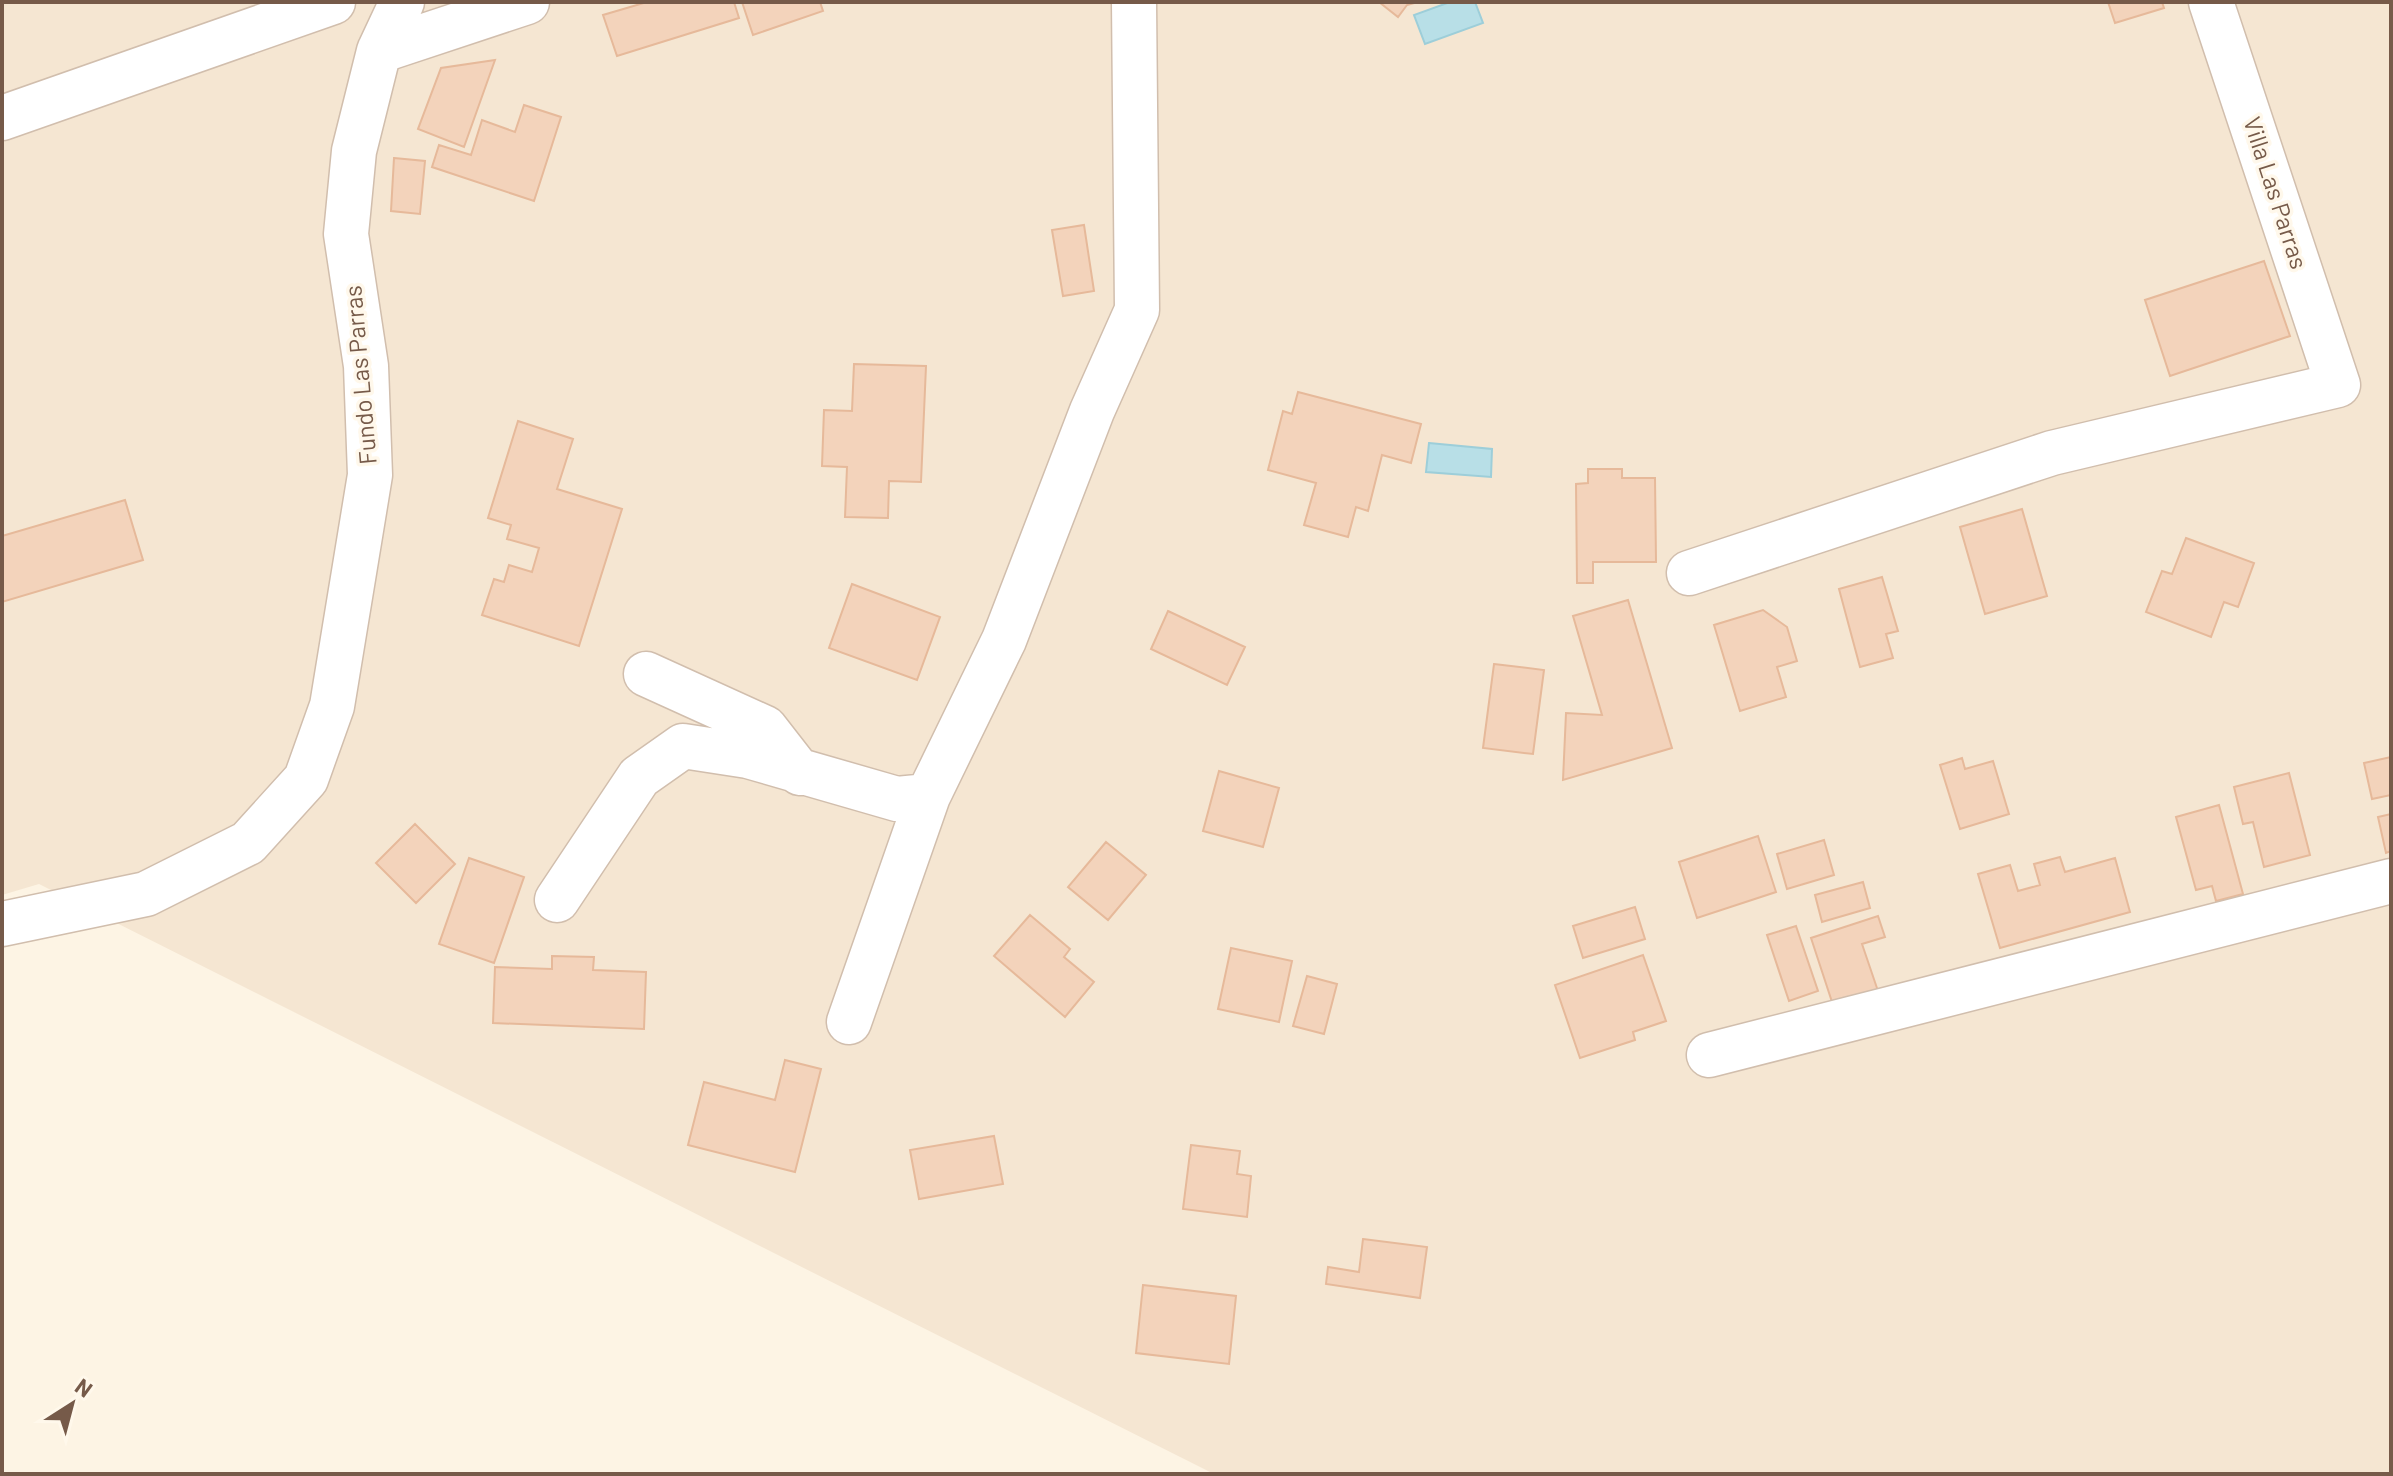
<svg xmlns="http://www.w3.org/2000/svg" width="2393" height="1476" font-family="Barlow,sans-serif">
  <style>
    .residential { fill: #f5e6d2 }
    .water { fill: #b8dfe7; stroke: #9dced9; stroke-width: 2 }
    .building { fill: #f3d3bb; stroke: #e6b99a; stroke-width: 2 }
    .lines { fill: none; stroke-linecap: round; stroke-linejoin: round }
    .minor-casing { stroke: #d1bead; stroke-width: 47 }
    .minor { stroke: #fff; stroke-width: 44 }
    .labels { text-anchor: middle; stroke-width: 7; stroke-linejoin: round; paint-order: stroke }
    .street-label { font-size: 24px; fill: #765a49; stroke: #fff8eb }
  </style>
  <rect width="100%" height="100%" fill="#fdf4e4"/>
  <!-- residential -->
  <path class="residential" d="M2 2H2391V1474H1214L39 884 2 895Z"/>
  <!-- water -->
  <path class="water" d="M1450 2H1475L1483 23 1425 44 1414 15Z
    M1429 443 1492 449 1491 477 1426 472Z"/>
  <!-- building -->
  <path class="building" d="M647 2H734L739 18 617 56 603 15Z
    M742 2H820L823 11 753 35Z
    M1379 2H1418L1407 5 1398 17Z
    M2108 2H2162L2164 8 2115 23Z
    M495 60 464 147 418 129 441 68Z
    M524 105 561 117 534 201 432 167 439 145 471 155 482 120 515 132Z
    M394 158 425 161 420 214 391 211Z
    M1084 225 1094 291 1063 296 1052 230Z
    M2264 261 2290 336 2170 376 2145 300Z
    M854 364 926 366 921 482 889 481 888 518 845 517 847 467 822 466 824 410 852 411Z
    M1298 392 1421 424 1411 463 1382 455 1368 511 1356 507 1348 537 1304 525 1316 483 1268 470 1283 411 1292 414Z
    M518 421 573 439 557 489 622 509 579 646 482 615 494 579 504 582 509 565 532 572 539 548 507 539 511 525 488 518Z
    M1588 469H1622V478H1655L1656 562H1593V583H1577L1576 484 1588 483Z
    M125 500 143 560 2 602V536Z
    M2022 509 2047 596 1985 614 1960 527Z
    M2186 538 2254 563 2238 607 2224 602 2211 637 2146 612 2162 571 2172 574Z
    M1882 577 1898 631 1886 634 1893 658 1860 667 1839 589Z
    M852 584 940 617 917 680 829 648Z
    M1628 600 1672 748 1563 780 1566 713 1602 715 1573 616Z
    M1763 610 1787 627 1797 661 1777 667 1786 697 1740 711 1714 625Z
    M1168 611 1245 647 1227 685 1151 649Z
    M1494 664 1544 670 1533 754 1483 748Z
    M2391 757V795L2372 799 2364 763Z
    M1962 758 1965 769 1993 761 2009 814 1960 829 1940 765Z
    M1219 771 1279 788 1263 847 1203 831Z
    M2289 773 2310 855 2264 867 2253 822 2243 824 2234 787Z
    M2219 805 2243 894 2216 901 2212 886 2196 890 2176 817Z
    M2391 814V851L2386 853 2378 817Z
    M415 824 455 864 416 903 376 863Z
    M1758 836 1776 892 1697 918 1679 862Z
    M1824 840 1834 875 1787 889 1777 854Z
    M1106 842 1146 875 1108 920 1068 887Z
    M2060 857 2065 872 2115 858 2130 912 2000 948 1978 874 2010 865 2018 891 2040 885 2034 864Z
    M469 858 524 877 494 963 439 944Z
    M1863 882 1870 908 1822 922 1815 895Z
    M1635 907 1645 939 1583 958 1573 926Z
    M1030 915 1070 949 1064 957 1094 982 1065 1017 994 956Z
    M1878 916 1885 937 1862 944 1879 994 1834 1008 1811 938Z
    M1796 926 1818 991 1789 1001 1767 935Z
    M1231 948 1292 961 1279 1022 1218 1009Z
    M1643 955 1666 1021 1633 1032 1635 1040 1580 1058 1555 985Z
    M552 956 594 957 593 970 646 972 644 1029 493 1023 495 967 552 969Z
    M1307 976 1337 984 1324 1034 1293 1026Z
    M785 1060 821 1069 795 1172 688 1145 704 1082 775 1100Z
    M994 1136 1003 1184 919 1199 910 1150Z
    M1191 1145 1240 1151 1237 1174 1251 1176 1247 1217 1183 1209Z
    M1363 1239 1427 1247 1420 1298 1326 1284 1328 1267 1359 1272Z
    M1143 1285 1236 1296 1229 1364 1136 1353Z"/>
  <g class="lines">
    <!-- minor casing -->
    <g class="minor-casing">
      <path id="minor" d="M379 51 402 2
        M2 118 333 2
        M1689 573 2052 453 2338 385 2211 2
        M646 674 765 728 800 773
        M557 900 639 777 683 746 748 756 897 799 928 796 1004 640 1092 411 1137 310 1134 2
        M2 924 146 894 248 843 306 779 332 706 370 475 366 366 346 234 354 151 379 51 527 2
        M849 1022 928 796
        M1709 1055 2391 881"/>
    </g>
    <!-- minor -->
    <use href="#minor" class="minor"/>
  </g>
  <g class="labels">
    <!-- street labels -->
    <g class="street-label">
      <text transform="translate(2275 193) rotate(72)" y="8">Villa Las Parras</text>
      <text transform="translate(361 375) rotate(-95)" y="8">Fundo Las Parras</text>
    </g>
  </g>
  <!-- border -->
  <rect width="2393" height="1476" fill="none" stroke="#765a49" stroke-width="8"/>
  <!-- north arrow -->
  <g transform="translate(72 1404) rotate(36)" stroke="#fff8eb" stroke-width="6" paint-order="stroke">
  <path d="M0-6L14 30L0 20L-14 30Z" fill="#765a49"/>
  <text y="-12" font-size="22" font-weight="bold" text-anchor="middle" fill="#765a49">N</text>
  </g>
</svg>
